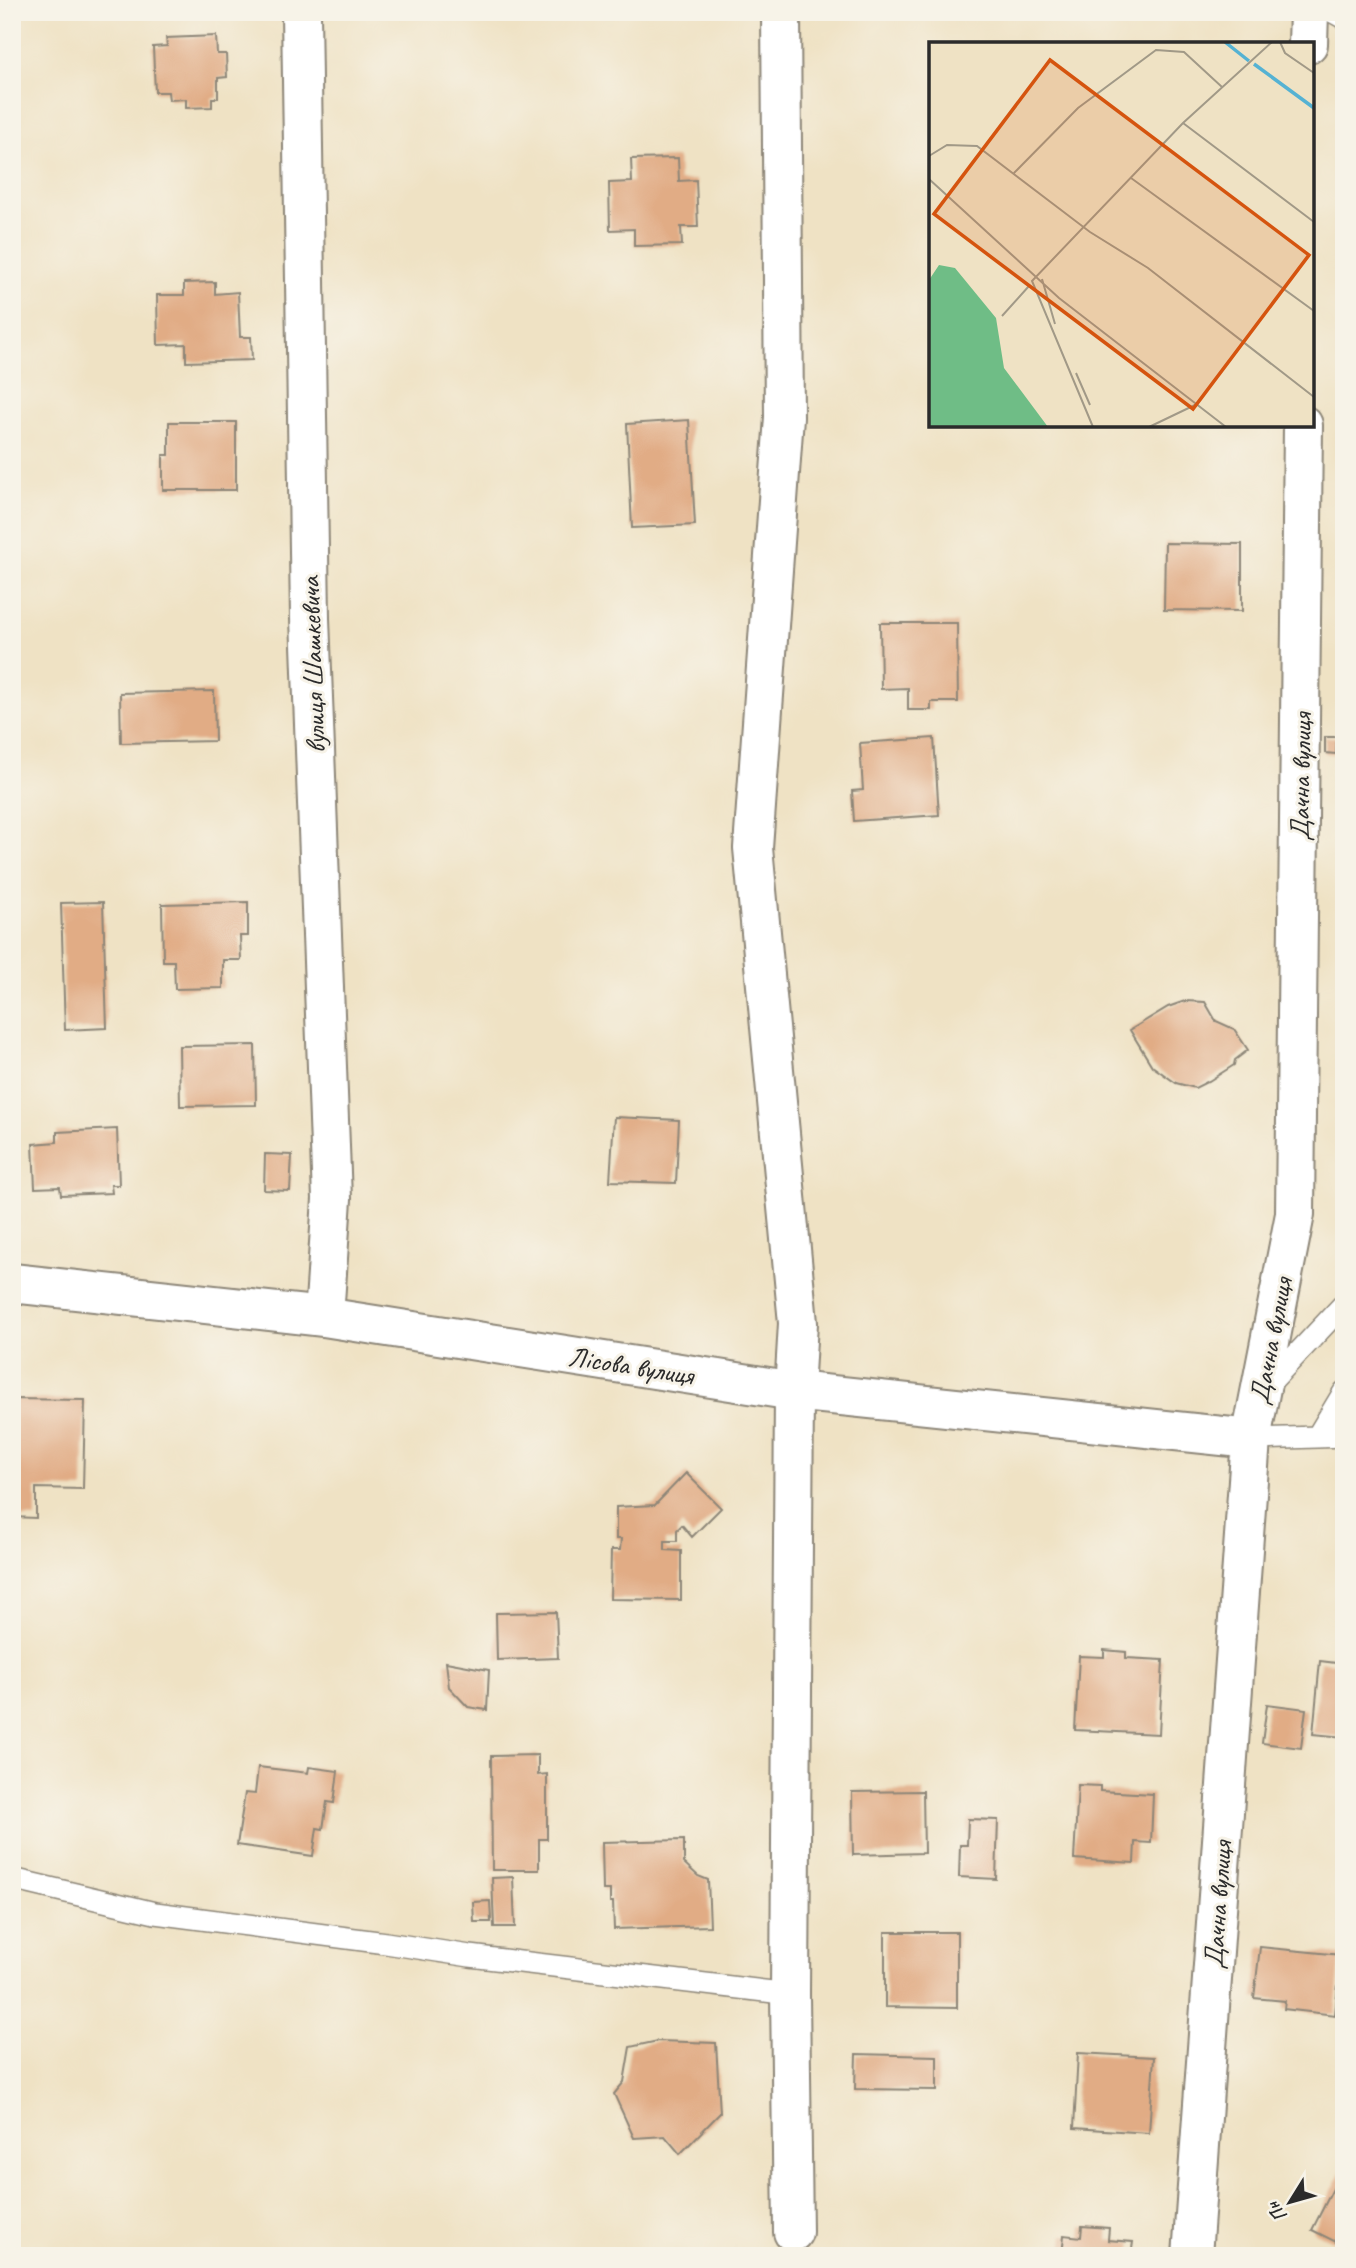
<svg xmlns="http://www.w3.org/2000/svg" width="1356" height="2268" font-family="Caveat,sans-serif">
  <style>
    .building { fill: #e1ac85 }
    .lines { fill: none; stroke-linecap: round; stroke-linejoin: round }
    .service-casing { stroke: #8d8678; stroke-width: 24 }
    .minor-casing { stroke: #8d8678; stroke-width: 42 }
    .service { stroke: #fff; stroke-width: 21 }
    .minor { stroke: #fff; stroke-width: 38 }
    .labels { text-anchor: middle; stroke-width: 6; stroke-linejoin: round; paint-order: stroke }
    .street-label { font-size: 28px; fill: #2b2b2b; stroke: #f7f3e8 }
    .inset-river { fill: none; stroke: #55b2d3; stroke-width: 3.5 }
    .inset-road { fill: none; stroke: #a19987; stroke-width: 2 }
    .view { fill: #d5540f; fill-opacity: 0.15; stroke: #d5540f; stroke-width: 3.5 }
    .inset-edge { fill: none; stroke: #2b2b2b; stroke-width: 3.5 }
  </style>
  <rect width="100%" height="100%" fill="#f7f3e8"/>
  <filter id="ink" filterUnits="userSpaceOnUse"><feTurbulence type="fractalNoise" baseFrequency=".0143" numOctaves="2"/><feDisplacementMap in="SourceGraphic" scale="14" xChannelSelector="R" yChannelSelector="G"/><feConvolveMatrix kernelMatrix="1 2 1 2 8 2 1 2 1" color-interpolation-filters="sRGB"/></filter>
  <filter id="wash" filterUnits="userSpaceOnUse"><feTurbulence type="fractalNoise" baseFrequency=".00686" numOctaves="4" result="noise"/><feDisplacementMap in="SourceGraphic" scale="28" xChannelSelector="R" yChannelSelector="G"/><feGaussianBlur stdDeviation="1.57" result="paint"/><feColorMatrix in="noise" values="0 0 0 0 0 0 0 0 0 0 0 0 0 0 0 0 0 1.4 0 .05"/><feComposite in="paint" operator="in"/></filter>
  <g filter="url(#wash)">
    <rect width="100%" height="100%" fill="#efe2c4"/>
    <g id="blocks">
      <!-- building -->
      <path class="building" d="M216 36 217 54H226L227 77 218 78V98H212V107L186 108V99L169 100 168 92H155L153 47 167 46 166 38Z
        M678 158 679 181 696 180 698 227H681L682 245 634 246V229L610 230 609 183 632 182 631 159Z
        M215 282V294L238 292 240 337H251L252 360 186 362V344L158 345 157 295H184V283Z
        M689 420 695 525 632 528 627 424Z
        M169 422H236V490H163V455H169Z
        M1165 543 1242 544V611L1164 610Z
        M880 623H957L958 702H931V710H908V688L881 689Z
        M214 691 215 741 121 743 120 693Z
        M1325 737H1337L1336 754 1325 753Z
        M934 738 939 815 854 821 852 791 863 790 860 743Z
        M103 902 107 1028 65 1030 61 903Z
        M248 902V936H240L241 960H223V988L175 989 174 961H163L162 904Z
        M1185 1001 1205 1002 1216 1021 1234 1029 1248 1050 1235 1060 1234 1065 1209 1081 1195 1088 1176 1083 1152 1066 1130 1030 1168 1007Z
        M255 1045 256 1105 180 1106 179 1046Z
        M614 1117 679 1120 676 1183 610 1181Z
        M117 1129 119 1185H111L112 1193 61 1195 60 1187 35 1188 33 1144 57 1142V1132Z
        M265 1154 292 1155 290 1191 264 1190Z
        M12 1399 85 1400 83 1489 36 1488V1518L12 1517Z
        M686 1473 721 1508 692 1537 682 1525 677 1530V1541H665V1550L681 1551V1600L610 1599 611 1550H620L621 1539H616V1507L655 1505Z
        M556 1612 558 1658 497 1660 496 1613Z
        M1104 1650 1126 1652V1658L1163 1660 1159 1734 1075 1730 1079 1656 1104 1657Z
        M1320 1661 1344 1664V1737L1313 1734Z
        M446 1662 489 1670 487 1710 468 1707 449 1687Z
        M1267 1704 1306 1709 1301 1748 1262 1743Z
        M538 1755V1775L547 1774V1839H539V1870H492L491 1756Z
        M258 1767 308 1773 309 1767 338 1771 334 1803 327 1802 323 1829 317 1828 313 1856 237 1845 245 1793 255 1794Z
        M1078 1785 1100 1786V1791L1153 1794 1151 1843 1135 1842 1134 1863 1074 1859Z
        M923 1791 924 1853 853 1855 852 1792Z
        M968 1819 998 1820 996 1879 959 1877 960 1845H967Z
        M684 1840V1863L698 1876 708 1880 710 1926 614 1929 613 1902H610V1890H603L602 1842Z
        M513 1877 515 1927H494L492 1878Z
        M490 1901 491 1922H474L473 1902Z
        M885 1932H957V2008L885 2007Z
        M1260 1947 1341 1955 1335 2015 1284 2009 1285 2001 1254 1998Z
        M658 2041 716 2043 720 2113 680 2154 665 2136 634 2138 614 2094 624 2082 630 2047Z
        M1078 2053 1154 2057 1149 2133 1074 2128Z
        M856 2054 937 2056V2090L855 2089Z
        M1344 2167V2246L1312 2230Z
        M1082 2226 1109 2228 1108 2240 1133 2242 1131 2256H1062L1064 2235 1081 2237Z"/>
    </g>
  </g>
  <g filter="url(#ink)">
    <use href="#blocks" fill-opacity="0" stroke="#8d8678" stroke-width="2"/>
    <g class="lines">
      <!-- service casing -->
      <g class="service-casing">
        <path id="service" d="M1333 12 1344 18
          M1266 1387 1344 1304
          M1317 1437 1344 1436
          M1251 1439 1317 1437 1344 1392
          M12 1879 155 1913 386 1943 470 1956 790 1994"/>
      </g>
      <!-- minor casing -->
      <g class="minor-casing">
        <path id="minor" d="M301 12 310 618 332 1199 324 1317
          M781 12 784 417 753 848 798 1323 794 1391 790 1994 793 2232
          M1308 44 1309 12
          M12 1283 324 1317 794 1391 1251 1439
          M1192 2256 1251 1439 1295 1214 1303 425"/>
      </g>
      <!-- service -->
      <use href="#service" class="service"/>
      <!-- minor -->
      <use href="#minor" class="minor"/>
    </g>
  </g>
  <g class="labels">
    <!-- street labels -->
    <g class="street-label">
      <text transform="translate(312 665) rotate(-92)" y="10">вулиця Шашкевича</text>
      <text transform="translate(1300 777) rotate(-89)" y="10">Дачна вулиця</text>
      <text transform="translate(1270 1341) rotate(-79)" y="10">Дачна вулиця</text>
      <text transform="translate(631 1365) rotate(9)" y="10">Лісова вулиця</text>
      <text transform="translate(1217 1905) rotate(-86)" y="10">Дачна вулиця</text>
    </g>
  </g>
  <!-- overview -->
  <g transform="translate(929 42)">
    <rect width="385" height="385" fill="#efe2c4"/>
    <path d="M10 223 26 226 67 276 75 326 119 385H0V238Z" fill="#6fbd86"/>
    <path class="inset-river" d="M296 0 320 19M325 22 385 66"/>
    <path class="inset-road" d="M351 0 356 11 385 31M254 81 385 180M0 114 18 103 48 104 161 190 219 226 385 355M85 131 149 66 227 8 255 10 293 45M202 136 385 269M0 137 130 256 297 385M113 237 126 282M73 274 100 244M147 331 161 363M164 385 103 239 254 81 343 0M220 385 268 362"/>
    <path class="view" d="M121 18 380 213 264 367 5 172Z"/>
    <rect width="385" height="385" class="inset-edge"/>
  </g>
  <!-- margin -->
  <rect width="1356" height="2268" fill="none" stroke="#f7f3e8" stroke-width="42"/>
  <!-- north arrow -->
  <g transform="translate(1290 2202) rotate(233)" stroke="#f7f3e8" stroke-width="5" paint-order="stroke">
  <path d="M0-5L12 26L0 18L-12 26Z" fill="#2b2b2b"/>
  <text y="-10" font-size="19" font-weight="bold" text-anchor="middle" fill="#2b2b2b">Пн</text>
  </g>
</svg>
